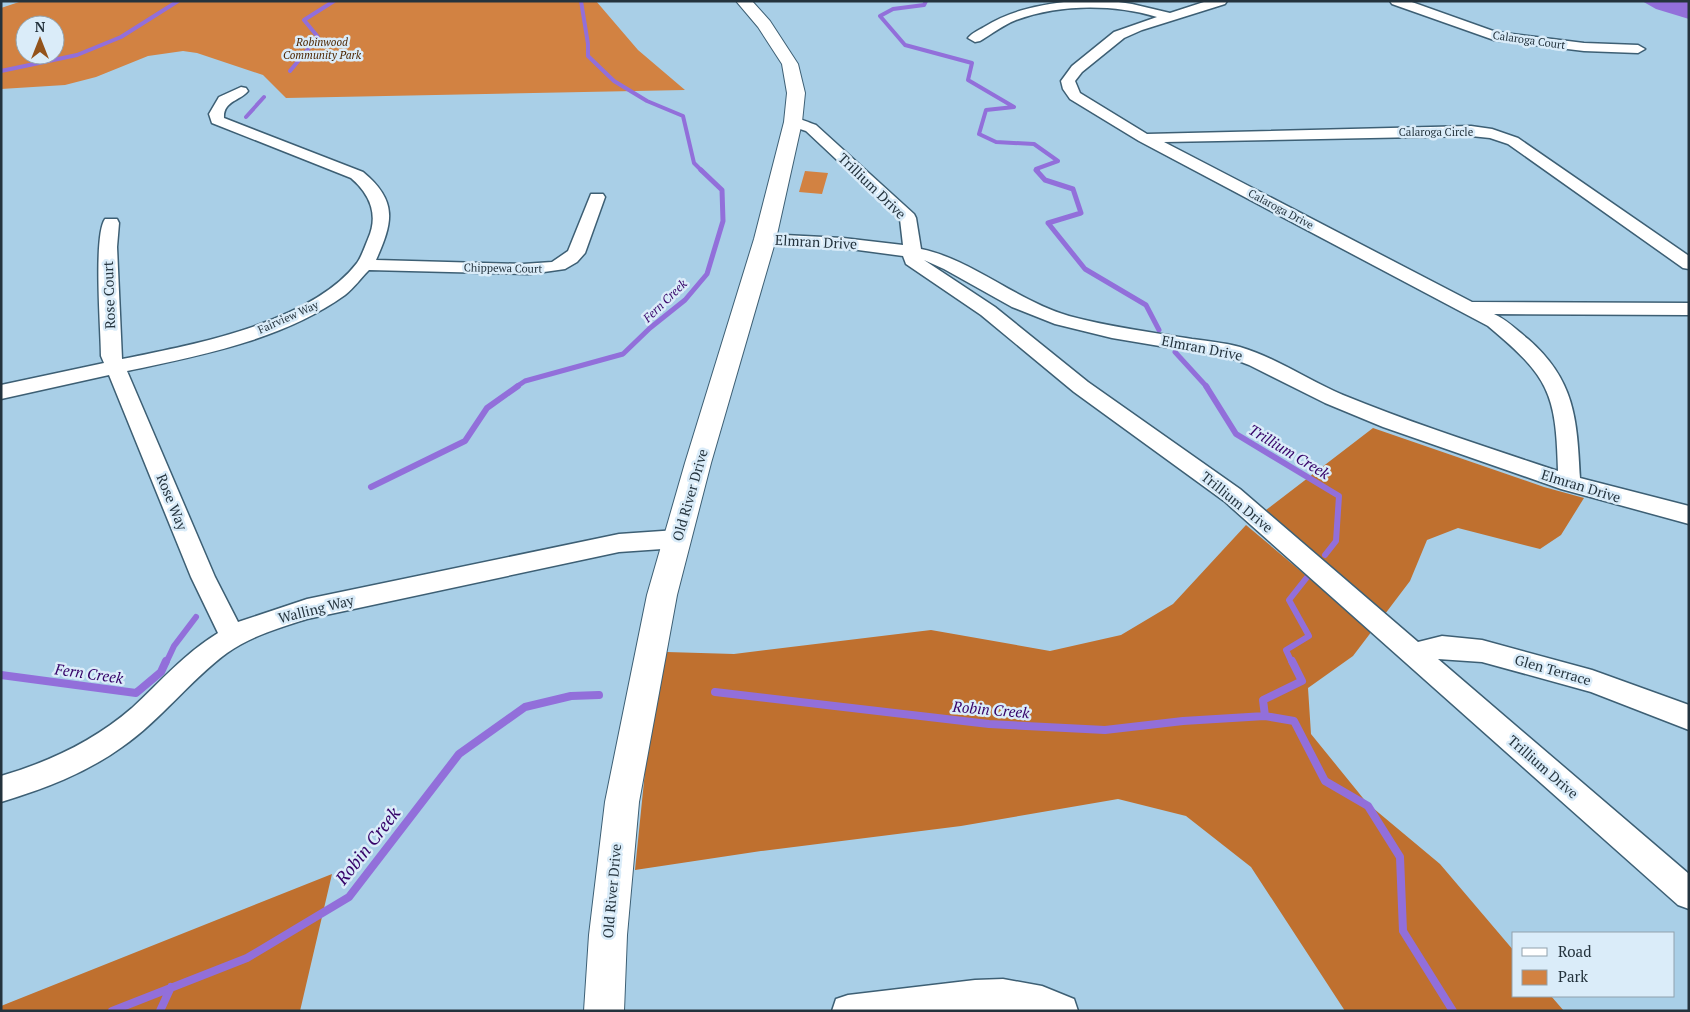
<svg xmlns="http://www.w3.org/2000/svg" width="1690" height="1012" font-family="'PT Serif',serif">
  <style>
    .green { fill: #d28242; fill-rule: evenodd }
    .forest { fill: #bf702f }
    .water { fill: #926fda }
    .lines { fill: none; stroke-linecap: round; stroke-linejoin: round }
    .stream-far3 { stroke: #926fda; stroke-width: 4 }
    .stream-far2 { stroke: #926fda; stroke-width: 5 }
    .stream-far1 { stroke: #926fda; stroke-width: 6 }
    .stream { stroke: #926fda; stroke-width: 8 }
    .minor-casing { stroke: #3d5f74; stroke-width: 3 }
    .tertiary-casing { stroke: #3d5f74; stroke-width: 2 }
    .minor { fill: #fff; fill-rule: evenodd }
    .tertiary { fill: #fff; fill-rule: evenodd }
    .labels { text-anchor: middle; stroke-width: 5; stroke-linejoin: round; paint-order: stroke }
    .far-street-label { font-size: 11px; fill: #24333d; stroke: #daecf9 }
    .far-park-label { font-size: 11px; font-style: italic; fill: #4d2501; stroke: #daecf9 }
    .far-water-label { font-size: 12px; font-style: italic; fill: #350268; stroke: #daecf9 }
    .street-label { font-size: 14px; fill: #24333d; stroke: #daecf9 }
    .water-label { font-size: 15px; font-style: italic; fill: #350268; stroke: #daecf9 }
    .near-water-label { font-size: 18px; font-style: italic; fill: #350268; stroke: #daecf9 }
  </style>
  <rect width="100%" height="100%" fill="#a9cfe7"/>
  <!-- green -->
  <path class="green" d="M22 1H596L638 50 685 90 286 98 263 75 197 53 183 51 148 56 96 77 65 85 1 89V8ZM25 25H55V55H25Z
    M805 171 828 173 822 194 799 192Z"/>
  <!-- forest -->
  <path class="forest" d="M1373 428 1544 487 1584 498 1561 535 1540 549 1458 528 1427 540 1410 581 1385 614 1266 510Z
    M1246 525 1372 631 1353 656 1308 688 1311 734 1367 803 1440 864 1514 951V996H1551L1564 1011H1345L1251 867 1186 816 1118 799 961 826 761 851 635 870 648 742 667 652 734 654 931 630 1050 651 1121 635 1173 604Z
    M332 874 300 1011H1V1006Z"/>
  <!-- water -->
  <path class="water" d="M1642 1H1689V19L1656 9Z"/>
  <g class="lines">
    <!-- stream-far3 -->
    <path class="stream-far3" d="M581 1 588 44V56L614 81 647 101 683 116 694 163 702 171
      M926 1 924 5 893 9 880 16 905 45 972 63 968 80 1014 107 986 110 979 134 996 142 1034 144 1058 161 1036 169 1038 171
      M1 71 77 55 121 37 178 1
      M290 71 318 37 304 20 334 1
      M246 117 264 97"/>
    <!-- stream-far2 -->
    <path class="stream-far2" d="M1036 170 1045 180 1073 189 1081 213 1048 223 1085 269 1146 305 1159 330
      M1175 352 1207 387
      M516 387 525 381 623 354 650 328 685 300 707 274 723 221 722 190 701 170"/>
    <!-- stream-far1 -->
    <path class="stream-far1" d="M1206 386 1236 434 1339 496 1336 541 1325 555
      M371 487 465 441 487 408 518 386
      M166 663 174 646 196 617
      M1292 663 1286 650 1309 636 1289 600 1308 576"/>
    <!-- stream -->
    <path class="stream" d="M1292 661 1302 681 1263 700 1265 716 1294 721 1325 781 1368 806 1400 857 1403 931 1453 1011
      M1 675 136 693 161 672 166 661
      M715 692 989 724 1105 730 1183 721 1265 716
      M112 1011 247 958 349 897 459 754 525 707 571 696 599 695
      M160 1011 171 987"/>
    <!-- minor casing -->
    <g class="minor-casing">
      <path id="minor" d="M1071 1H1112L1132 4 1170 13 1207 1H1227L1225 4 1142 30 1124 38 1082 72 1075 81 1080 93 1147 134 1471 126 1492 129 1518 138 1689 256V269L1683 268 1508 144 1490 138 1471 136 1164 142 1472 302 1689 303V315L1494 314C1507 320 1517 330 1528 339 1575 380 1577 419 1580 478L1689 506V524L1561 489 1383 427 1325 403 1249 365 1231 358 1112 338 1055 324 1012 307 944 269 924 260 995 307 1088 382 1240 489 1418 642 1442 636 1482 640 1592 670 1689 705V730L1591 692 1482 662 1438 659 1689 874V909L1678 905 1224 501 1074 392 981 315 906 264 903 256 843 248 765 244 759 243 756 239 759 235 765 234 843 238 903 245 900 219 806 131 788 125 786 122 788 119C797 116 807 122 816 125L914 214 916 218 921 249C971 259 1017 301 1069 316 1109 327 1151 332 1192 339 1208 341 1225 343 1240 347 1277 358 1308 380 1343 395 1414 424 1486 447 1558 471 1556 392 1549 377 1488 326L1139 141 1070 99 1063 89 1061 81 1072 66 1114 32 1157 17C1113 4 1060 4 1016 20 1003 25 992 34 980 41L975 42 968 38C972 33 979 30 984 27 1011 10 1040 5 1071 1Z
        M1390 1H1409L1496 32 1584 43 1638 45 1645 49 1638 53 1584 51 1494 40 1392 4Z
        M241 87 246 88 248 91C240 101 223 101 224 118L363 172C398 201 393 222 376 260L523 264 552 262 568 251 591 194H603L605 197 585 253 577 262 565 269 530 274 369 270C361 278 354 288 345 295 282 340 202 355 127 371L215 577 238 622 307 599 619 534 677 530 685 533 689 539 685 545 677 548 619 552 307 619C279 628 251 636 227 653 189 681 161 720 122 747 86 773 44 789 1 802V776C49 762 94 741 132 708 160 682 185 653 218 633L191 577 109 375 1 399V385L104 363 101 356C101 331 93 236 105 219H117L119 223 117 247 122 359C192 345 311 323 357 263 362 256 365 246 368 239 379 215 370 194 351 178L212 123 209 114 219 97Z
        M1003 979 1042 986 1074 999 1078 1011H832L836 999 848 995 975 980Z"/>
    </g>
    <!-- tertiary casing -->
    <g class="tertiary-casing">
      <path id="tertiary" d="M736 1H752L770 21 798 64 805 93 802 122 776 239 711 463 677 595 639 802 627 935 624 1011H584L589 935 605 802 647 595 685 463 754 239 784 122 787 93 782 64 758 27Z"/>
    </g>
    <!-- minor -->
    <use href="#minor" class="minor"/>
    <!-- tertiary -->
    <use href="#tertiary" class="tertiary"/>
  </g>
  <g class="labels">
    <!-- far-street labels -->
    <g class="far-street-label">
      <text transform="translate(1529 40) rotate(8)" y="4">Calaroga Court</text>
      <text x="1436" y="136">Calaroga Circle</text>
      <text transform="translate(1281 209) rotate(28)" y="4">Calaroga Drive</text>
      <text transform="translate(503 268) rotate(1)" y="4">Chippewa Court</text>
      <text transform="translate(288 317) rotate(-24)" y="4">Fairview Way</text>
    </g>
    <!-- far-park labels -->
    <g class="far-park-label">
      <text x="322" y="46">Robinwood<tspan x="322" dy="13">Community Park</tspan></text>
    </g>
    <!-- far-water labels -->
    <g class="far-water-label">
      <text transform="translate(665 301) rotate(-44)" y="4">Fern Creek</text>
    </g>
    <!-- street labels -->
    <g class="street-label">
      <text transform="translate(872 186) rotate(44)" y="5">Trillium Drive</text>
      <text transform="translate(816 242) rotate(3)" y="5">Elmran Drive</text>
      <text transform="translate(109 295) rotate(-92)" y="5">Rose Court</text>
      <text transform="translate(1202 348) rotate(11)" y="5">Elmran Drive</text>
      <text transform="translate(1581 486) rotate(17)" y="5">Elmran Drive</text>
      <text transform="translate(690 495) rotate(-74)" y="5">Old River Drive</text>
      <text transform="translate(172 502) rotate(68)" y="5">Rose Way</text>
      <text transform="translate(1237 502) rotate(39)" y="5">Trillium Drive</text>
      <text transform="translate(316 609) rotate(-14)" y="5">Walling Way</text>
      <text transform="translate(1553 670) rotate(16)" y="5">Glen Terrace</text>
      <text transform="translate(1543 767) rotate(41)" y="5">Trillium Drive</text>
      <text transform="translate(612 891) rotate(-85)" y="5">Old River Drive</text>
    </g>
    <!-- water labels -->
    <g class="water-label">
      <text transform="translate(1289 452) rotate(31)" y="5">Trillium Creek</text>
      <text transform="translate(89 674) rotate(8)" y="5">Fern Creek</text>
      <text transform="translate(991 710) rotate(5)" y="5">Robin Creek</text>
    </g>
    <!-- near-water labels -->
    <g class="near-water-label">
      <text transform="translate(368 846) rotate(-52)" y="6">Robin Creek</text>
    </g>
  </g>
  <!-- border -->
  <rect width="1690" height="1012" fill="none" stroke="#24333d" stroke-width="5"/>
  <!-- legend -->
  <rect x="1512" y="932" width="162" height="65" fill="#daecf9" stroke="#91a2ae"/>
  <rect x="1522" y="948" width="25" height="8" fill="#ffffff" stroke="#91a2ae"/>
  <text x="1558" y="957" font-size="15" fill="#24333d">Road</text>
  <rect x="1522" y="970" width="25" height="15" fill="#d28242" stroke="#91a2ae"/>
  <text x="1558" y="982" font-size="15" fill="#24333d">Park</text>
  <!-- north arrow -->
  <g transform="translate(40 40)"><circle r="24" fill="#daecf9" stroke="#91a2ae"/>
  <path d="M0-4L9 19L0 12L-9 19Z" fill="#93531c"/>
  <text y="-8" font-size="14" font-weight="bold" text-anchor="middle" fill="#24333d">N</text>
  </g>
</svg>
